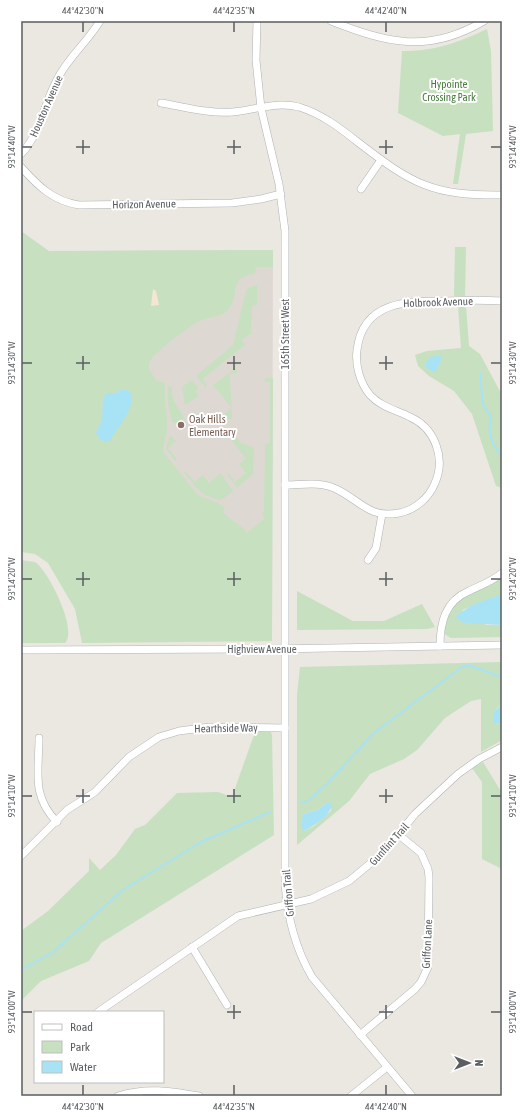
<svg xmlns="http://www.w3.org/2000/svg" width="523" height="1117" font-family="'Asap Condensed',sans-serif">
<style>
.education{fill:#ded8d3}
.green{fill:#c7e0c0;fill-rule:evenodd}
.sand{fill:#f5e6d2}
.water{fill:#a8e3f5}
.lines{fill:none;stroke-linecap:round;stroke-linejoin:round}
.stream{stroke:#a8e3f5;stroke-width:2}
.minor-casing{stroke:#afb3b6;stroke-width:8}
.minor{stroke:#fff;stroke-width:7}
.ticks{fill:none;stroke:#5a5e61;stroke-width:1.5}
.education-dot{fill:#8d6e63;stroke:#fff;stroke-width:1.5}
.labels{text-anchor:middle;stroke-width:4;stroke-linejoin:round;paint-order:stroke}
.park-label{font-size:11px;fill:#477c3d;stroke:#fff}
.street-label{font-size:11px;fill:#5a5e61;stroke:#fff}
.education-label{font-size:11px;fill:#785e54;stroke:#fff;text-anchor:start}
.neatline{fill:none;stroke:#5a5e61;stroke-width:1.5}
.ticks-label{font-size:10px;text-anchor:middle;fill:#5a5e61}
</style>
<rect width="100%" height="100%" fill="#ebe7e1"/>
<polygon class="education" points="273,250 272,630 89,632 89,251"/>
<g class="green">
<path d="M 487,29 L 491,51 L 493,131 L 466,134 L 458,184 L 453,184 L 460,134 L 443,136 L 398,113 L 402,51 C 436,51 457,43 487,29 Z"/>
<path d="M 21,231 L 49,251 L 273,250 L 273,267 L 256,267 L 255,274 C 227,276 241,294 229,309 C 222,317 207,317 198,322 C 189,326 159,350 152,358 C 149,361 149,365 149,369 L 156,380 L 165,383 C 163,400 168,413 167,428 C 167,436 162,444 164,453 L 198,495 L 222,505 L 225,509 L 223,512 C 232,522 240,523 247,533 L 265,518 L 262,514 L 264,510 L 265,444 L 270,443 L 270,382 L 264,381 L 266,378 L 273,378 L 272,641 L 82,643 L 75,609 L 48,563 L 35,554 L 21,552 ZM 121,390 L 127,390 L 125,418 L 119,423 L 109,442 L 98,437 L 96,432 L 102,420 L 103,398 L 107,393 L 115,393 Z"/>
<polygon points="455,247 466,247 465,296 454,296"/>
<polygon points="257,285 257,305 252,306 251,333 242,340 245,345 202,379 207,385 205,387 196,376 233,345 246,291 250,287"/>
<polygon points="458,306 466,306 469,346 480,354 502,395 502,488 496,486 472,414 454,391 429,376 418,366 415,355 427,351 461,348"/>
<path d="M 236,368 L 238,373 L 230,374 C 230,390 232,404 232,418 L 229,420 L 225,413 L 232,408 L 213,385 Z"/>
<polygon points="192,380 198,388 196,392 199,396 185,405 182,387"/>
<path d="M 168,386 L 172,387 C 171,400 177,407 185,418 L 176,424 L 172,422 L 168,404 Z"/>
<path d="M 232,428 C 235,442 243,443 254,448 L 253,474 L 237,488 L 227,474 L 228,473 L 235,482 L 246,473 L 239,464 L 246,459 L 233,442 L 228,433 Z"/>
<polygon points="170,435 176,441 168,448 177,459 175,461 166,449"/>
<path d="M 185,471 L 195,482 L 203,475 L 209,483 L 221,473 L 233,491 L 221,500 C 203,498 194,485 184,472 Z"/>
<path d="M 21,560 L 35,562 C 48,570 78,630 65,643 L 21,643 Z"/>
<path d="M 502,578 L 502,595 L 499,595 L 462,610 L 486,625 L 502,625 L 502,637 L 451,638 L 446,635 C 443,630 445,625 446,620 C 453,594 483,591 502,578 Z"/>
<polygon points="297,591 353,621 384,621 422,604 435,627 427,629 297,630"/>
<path d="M 502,662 L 502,704 C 494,710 493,714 495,723 L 502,724 L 502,740 L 481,752 L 481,699 L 471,701 L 445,718 L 417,750 L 404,759 L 370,774 L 349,801 L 297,845 L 297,695 L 300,667 ZM 328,802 L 331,804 L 331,811 L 314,826 L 304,831 L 303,814 L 317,810 Z"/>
<polygon points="255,732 271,732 272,735 274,835 101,943 89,961 41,981 21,1001 21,931 48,911 89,871 89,858 100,870 116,855 135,829 145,825 177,793 218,792 232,797"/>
<polygon points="483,762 502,793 502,869 482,859 482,782 472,768"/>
</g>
<polygon class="sand" points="153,289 156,291 159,305 151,306"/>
<g class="water">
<polygon points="441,355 442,357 436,372 427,369 425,363 431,357"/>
<path d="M 121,390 L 127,390 L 131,393 C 135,410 117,427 109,442 C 102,442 98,439 96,432 L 102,420 L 103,398 L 107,393 L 115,393 Z"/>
<polygon points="499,595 502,595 502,625 464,623 459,620 456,616 472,605"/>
<polygon points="502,704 502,724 494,723 494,712"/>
<path d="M 328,802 L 332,804 C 330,817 314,825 304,831 L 301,829 L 303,814 L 317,810 Z"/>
</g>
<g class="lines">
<g class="stream">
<path d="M 480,373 L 483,405 L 491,416 C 487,431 491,444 502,456"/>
<polyline points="301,803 308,801 325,786 374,733 462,667 468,665 502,677"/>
<polyline points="21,970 53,952 123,890 201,842 270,812"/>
</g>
<defs>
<g id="minor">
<path d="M 257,21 L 256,60 L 261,108 L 279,184 L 285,231 L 285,882 C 287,915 295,948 312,977 L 412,1096"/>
<path d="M 331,21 C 387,43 428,54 484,21"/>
<path d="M 161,103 C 185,107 209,114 233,112 C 255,110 277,101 299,107 C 322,114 340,128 359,143 C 412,184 433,196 502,195"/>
<path d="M 21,154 C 42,132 44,101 59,76 C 70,56 88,41 100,21"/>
<path d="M 21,167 C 38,186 53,201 79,205 L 232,203 L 261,199 L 281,194"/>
<polyline points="361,189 381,160"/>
<path d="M 285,485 C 302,485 321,481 336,489 C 360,500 369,519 399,513 C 415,510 429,498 435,483 C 446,458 435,428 410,417 C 396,410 381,407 370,395 C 360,383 355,365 357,350 C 363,300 409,301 447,301 C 466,300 484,300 502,301"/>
<polyline points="368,560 376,548 382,514"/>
<path d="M 440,646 C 440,623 445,601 469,591 C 481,585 491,582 502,573"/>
<polyline points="21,650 274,649 502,645"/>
<path d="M 39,738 C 39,771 31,796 57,822"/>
<polyline points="21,856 67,810 95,792 129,757 159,737 179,731 210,727 285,728"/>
<polyline points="192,947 227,1005"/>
<polyline points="98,1012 238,916 311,899 349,881 383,853 415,814 458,774 479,759 502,747"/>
<polyline points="360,1035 415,989 421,982 428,967 429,877 428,869 421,853 399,835"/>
<path d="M 118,1096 C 146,1087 170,1091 199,1096"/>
<polyline points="351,1096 387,1067"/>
</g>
</defs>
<use href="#minor" class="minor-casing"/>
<use href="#minor" class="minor"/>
</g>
<path class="ticks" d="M 83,22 L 83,32M 234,22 L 234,32M 386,22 L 386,32M 83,140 L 83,154M 234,140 L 234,154M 386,140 L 386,154M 22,147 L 32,147M 76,147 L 90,147M 227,147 L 241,147M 379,147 L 393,147M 491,147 L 501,147M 83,356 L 83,370M 234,356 L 234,370M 386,356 L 386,370M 22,363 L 32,363M 76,363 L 90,363M 227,363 L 241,363M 379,363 L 393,363M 491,363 L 501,363M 83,572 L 83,586M 234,572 L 234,586M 386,572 L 386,586M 22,579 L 32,579M 76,579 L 90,579M 227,579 L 241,579M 379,579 L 393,579M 491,579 L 501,579M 83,789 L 83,803M 234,789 L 234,803M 386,789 L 386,803M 22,796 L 32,796M 76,796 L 90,796M 227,796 L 241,796M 379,796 L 393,796M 491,796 L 501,796M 234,1005 L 234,1019M 386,1005 L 386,1019M 22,1012 L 32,1012M 227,1012 L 241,1012M 379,1012 L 393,1012M 491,1012 L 501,1012M 83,1085 L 83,1095M 234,1085 L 234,1095M 386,1085 L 386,1095"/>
<circle class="education-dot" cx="181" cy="425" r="4"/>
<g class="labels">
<g class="park-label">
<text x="449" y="88">Hypointe<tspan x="449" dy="13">Crossing Park</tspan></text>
</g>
<g class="street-label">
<text transform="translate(46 106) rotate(-66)" y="4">Houston Avenue</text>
<text transform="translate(144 204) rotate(-1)" y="4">Horizon Avenue</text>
<text transform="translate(438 302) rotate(-2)" y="4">Holbrook Avenue</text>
<text transform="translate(285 334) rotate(-90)" y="4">165th Street West</text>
<text x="262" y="653">Highview Avenue</text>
<text transform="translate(226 728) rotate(-1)" y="4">Hearthside Way</text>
<text transform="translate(389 844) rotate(-48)" y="4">Gunflint Trail</text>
<text transform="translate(288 893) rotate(-95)" y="4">Griffon Trail</text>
<text transform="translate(427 944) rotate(-87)" y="4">Griffon Lane</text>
</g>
<g class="education-label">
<text x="189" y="423">Oak Hills<tspan x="189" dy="13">Elementary</tspan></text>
</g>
</g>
<rect width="523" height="1117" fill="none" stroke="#ffffff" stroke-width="44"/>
<rect x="34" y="1011" width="130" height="72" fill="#ffffff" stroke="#bdbfc0"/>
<rect x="42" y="1024" width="20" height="6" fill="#ffffff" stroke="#bdbfc0"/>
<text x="70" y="1031" font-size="12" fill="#5a5e61">Road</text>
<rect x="42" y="1041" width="20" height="12" fill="#c7e0c0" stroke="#bdbfc0"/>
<text x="70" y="1051" font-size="12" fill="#5a5e61">Park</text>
<rect x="42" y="1061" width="20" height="12" fill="#a8e3f5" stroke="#bdbfc0"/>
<text x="70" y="1071" font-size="12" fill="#5a5e61">Water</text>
<g transform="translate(469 1063) rotate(90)" stroke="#ffffff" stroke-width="3" paint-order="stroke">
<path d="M0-3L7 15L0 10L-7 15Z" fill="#5a5e61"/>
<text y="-6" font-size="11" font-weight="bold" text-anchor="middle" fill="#5a5e61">N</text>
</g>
<rect x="22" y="22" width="479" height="1073" class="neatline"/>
<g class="ticks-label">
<text x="83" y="14">44°42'30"N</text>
<text x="234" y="14">44°42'35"N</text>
<text x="386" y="14">44°42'40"N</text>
<text transform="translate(512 147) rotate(-90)" y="4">93°14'40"W</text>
<text transform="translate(11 147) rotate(-90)" y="4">93°14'40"W</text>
<text transform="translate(11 363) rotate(-90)" y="4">93°14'30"W</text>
<text transform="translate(512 363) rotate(-90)" y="4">93°14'30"W</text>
<text transform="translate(512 579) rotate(-90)" y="4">93°14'20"W</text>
<text transform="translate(11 579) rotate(-90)" y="4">93°14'20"W</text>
<text transform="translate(512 796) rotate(-90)" y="4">93°14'10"W</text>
<text transform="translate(11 796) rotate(-90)" y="4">93°14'10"W</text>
<text transform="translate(11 1012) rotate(-90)" y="4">93°14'00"W</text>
<text transform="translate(512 1012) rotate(-90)" y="4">93°14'00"W</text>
<text x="83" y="1110">44°42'30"N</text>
<text x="234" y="1110">44°42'35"N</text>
<text x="386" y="1110">44°42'40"N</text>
</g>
</svg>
